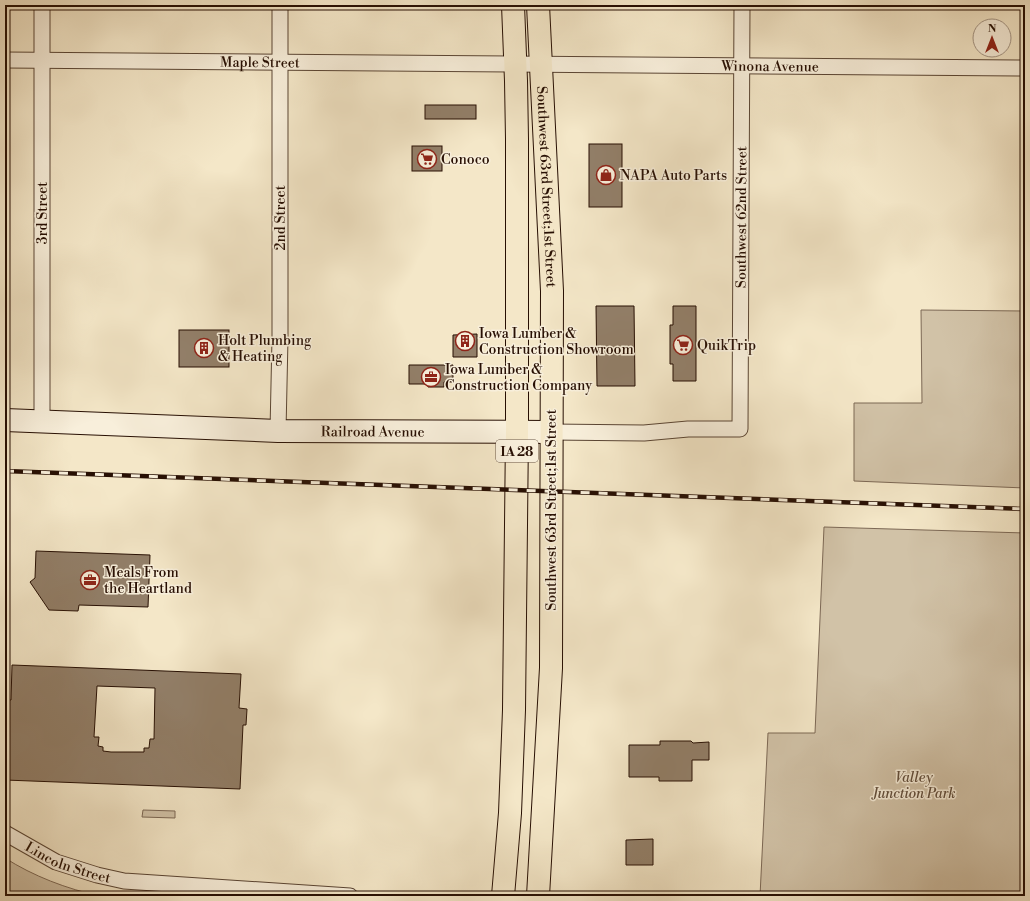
<svg xmlns="http://www.w3.org/2000/svg" width="1030" height="901" font-family="'Libre Bodoni',serif">
<style>
.green{fill:#d1c2a7;stroke:#7c6855}
.building{fill:#927f69;stroke:#270f03;fill-rule:evenodd}
.lines{fill:none;stroke-linecap:round;stroke-linejoin:round}
.street-casing{stroke:#5a4534;stroke-width:17}
.secondary-casing{stroke:#270f03;stroke-width:24}
.primary-casing{stroke:#270f03;stroke-width:24}
.street{stroke:#f8efdb;stroke-width:15}
.secondary{stroke:#f8efdb;stroke-width:22}
.primary{stroke:#f4e7c8;stroke-width:22}
.rail-casing{stroke:#270f03;stroke-width:4.5}
.rail{stroke:#f8efdb;stroke-width:3;stroke-dasharray:9;stroke-linecap:butt}
.labels{text-anchor:middle;stroke-width:3;stroke-linejoin:round;paint-order:stroke}
.shield{fill:#f8efdb;stroke:#665244;stroke-width:1}
.shield-label{font-size:13px;font-weight:bold;fill:#270f03}
.street-label{font-size:14px;fill:#270f03;stroke:#f8efdb}
.poi-label{font-size:14px;fill:#270f03;stroke:#f8efdb;text-anchor:start}
.park-label{font-size:14px;font-style:italic;fill:#624e3c;stroke:#f8efdb}
</style>
<rect width="100%" height="100%" fill="#f4e7c8"/>
<filter id="stains"><feTurbulence type="fractalNoise" baseFrequency=".005" numOctaves="4"/><feColorMatrix values="0 0 0 0 .2 0 0 0 0 .09 0 0 0 0 .02 0 0 0 .5 -.17"/></filter>
<radialGradient id="worn" r=".72"><stop offset=".6" stop-color="#630" stop-opacity="0"/><stop offset="1" stop-color="#630" stop-opacity=".3"/></radialGradient>
<g class="green">
<polygon points="921,310 1025,311 1025,488 854,481 854,403 922,403"/>
<polygon points="824,527 1025,533 1025,896 760,896 768,733 815,733"/>
<polygon points="143,810 175,811 175,818 142,817"/>
<path d="M 5,858 C 33,876 67,889 100,896 L 5,896 Z"/>
</g>
<g class="building">
<rect x="425" y="105" width="51" height="14"/>
<rect x="589" y="144" width="33" height="63"/>
<rect x="412" y="146" width="30" height="25"/>
<polygon points="596,306 634,306 635,386 597,386"/>
<polygon points="673,306 696,306 696,381 673,381 673,364 670,364 670,325 673,325"/>
<rect x="179" y="330" width="50" height="37"/>
<polygon points="477,334 477,357 453,357 453,335"/>
<polygon points="409,365 453,365 453,382 444,382 444,387 428,387 428,384 409,384"/>
<polygon points="36,551 150,555 148,607 79,605 78,611 49,610 30,582 35,578"/>
<path d="M 12,665 L 241,674 L 239,708 L 247,709 L 246,725 L 243,725 L 240,789 L 5,780 L 7,716 L 5,716 L 5,700 L 11,700 ZM 97,686 L 155,688 L 154,739 L 150,739 L 149,748 L 144,748 L 144,752 L 111,752 L 103,751 L 103,747 L 98,746 L 99,737 L 94,737 Z"/>
<polygon points="660,741 691,741 693,743 709,742 709,760 692,760 692,781 659,781 659,777 629,777 629,745 660,745"/>
<polygon points="653,839 653,865 626,865 626,840"/>
</g>
<g class="lines">
<defs>
<g id="street">
<path id="s1" d="M 5,60 L 1025,68"/>
<polyline points="42,421 42,5"/>
<polyline points="278,431 280,338 280,5"/>
<path id="s2" d="M 551,432 L 644,433 L 688,429 L 740,429 L 742,5"/>
<path id="s3" d="M 5,833 L 56,862 L 97,875 L 124,881 L 350,896"/>
</g>
<g id="secondary">
<path id="s4" d="M 5,420 L 278,431 L 551,432"/>
</g>
<g id="primary">
<path id="s5" d="M 538,5 L 552,291 L 551,668 L 538,896"/>
<polyline points="503,896 510,813 514,710 517,432 517,139 516,81 513,5"/>
</g>
</defs>
<use href="#street" class="street-casing"/>
<use href="#secondary" class="secondary-casing"/>
<use href="#primary" class="primary-casing"/>
<use href="#street" class="street"/>
<use href="#secondary" class="secondary"/>
<use href="#primary" class="primary"/>
<defs>
<polyline id="rail" points="5,471 1025,509"/>
</defs>
<use href="#rail" class="rail-casing"/>
<use href="#rail" class="rail"/>
</g>
<defs>
<symbol id="supermarket-ring" viewBox="-11 -11 22 22"><circle r="9.5" fill="#f8efdb" stroke="#8f2418" stroke-width="1.5"/><path d="M-6-5.5h2.5l.6 2H6L4.5 2H-2.5L-4.4-4H-6ZM-1.5 3.2a1.3 1.3 0 1 0 .1 0ZM3 3.2a1.3 1.3 0 1 0 .1 0Z" fill="#8f2418"/></symbol>
<symbol id="shop-ring" viewBox="-11 -11 22 22"><circle r="9.5" fill="#f8efdb" stroke="#8f2418" stroke-width="1.5"/><path d="M-5-2.5h2.3a2.7 3.5 0 0 1 5.4 0H5L5.5 6h-11ZM-1.5-2.5h3a1.5 2.3 0 0 0-3 0Z" fill="#8f2418"/></symbol>
<symbol id="building-ring" viewBox="-11 -11 22 22"><circle r="9.5" fill="#f8efdb" stroke="#8f2418" stroke-width="1.5"/><path d="M-4-6H4V6H1V3H-1V6H-4ZM-2.5-4.3h1.7v1.8h-1.7ZM.8-4.3h1.7v1.8H.8ZM-2.5-1h1.7V.8h-1.7ZM.8-1h1.7V.8H.8Z" fill="#8f2418"/></symbol>
<symbol id="office-ring" viewBox="-11 -11 22 22"><circle r="9.5" fill="#f8efdb" stroke="#8f2418" stroke-width="1.5"/><path d="M-6-3h4V-5.5h4V-3h4V5H-6ZM-1-4.5V-3h2v-1.5ZM-6 0V1H6V0Z" fill="#8f2418"/></symbol>
</defs>
<g fill-rule="evenodd">
<use href="#supermarket-ring" x="416" y="148" width="22" height="22"/>
<use href="#shop-ring" x="595" y="164" width="22" height="22"/>
<use href="#building-ring" x="454" y="330" width="22" height="22"/>
<use href="#supermarket-ring" x="672" y="334" width="22" height="22"/>
<use href="#building-ring" x="193" y="337" width="22" height="22"/>
<use href="#office-ring" x="420" y="366" width="22" height="22"/>
<use href="#office-ring" x="79" y="569" width="22" height="22"/>
</g>
<g class="labels">
<rect class="shield" x="496" y="440" width="42" height="22" rx="3"/>
<g class="shield-label">
<text x="517" y="456">IA 28</text>
</g>
<g class="street-label">
<text dy="5" stroke="none"><textPath href="#s1" startOffset="255">Maple Street</textPath></text>
<text dy="5" stroke="none"><textPath href="#s1" startOffset="765">Winona Avenue</textPath></text>
<text dy="5" stroke="none"><textPath href="#s5" startOffset="182">Southwest 63rd Street;1st Street</textPath></text>
<text transform="translate(42 213) rotate(-90)" y="5">3rd Street</text>
<text dy="5" stroke="none"><textPath href="#s2" startOffset="401">Southwest 62nd Street</textPath></text>
<text transform="translate(280 218) rotate(-90)" y="5">2nd Street</text>
<text dy="5" stroke="none"><textPath href="#s4" startOffset="368">Railroad Avenue</textPath></text>
<text transform="translate(551 510) rotate(-90)" y="5">Southwest 63rd Street;1st Street</text>
<text dy="5" stroke="none"><textPath href="#s3" startOffset="70">Lincoln Street</textPath></text>
</g>
<g class="poi-label">
<text x="441" y="164">Conoco</text>
<text x="620" y="180">NAPA Auto Parts</text>
<text x="479" y="338">Iowa Lumber &amp;<tspan x="479" dy="16">Construction Showroom</tspan></text>
<text x="218" y="345">Holt Plumbing<tspan x="218" dy="16">&amp; Heating</tspan></text>
<text x="697" y="350">QuikTrip</text>
<text x="445" y="374">Iowa Lumber &amp;<tspan x="445" dy="16">Construction Company</tspan></text>
<text x="104" y="577">Meals From<tspan x="104" dy="16">the Heartland</tspan></text>
</g>
<g class="park-label">
<text x="914" y="782">Valley<tspan x="914" dy="16">Junction Park</tspan></text>
</g>
</g>
<rect width="1030" height="901" fill="none" stroke="#f4e7c8" stroke-width="20"/>
<rect x="6" y="6" width="1018" height="889" fill="none" stroke="#270f03" stroke-width="2"/>
<rect x="10" y="10" width="1010" height="881" fill="none" stroke="#270f03"/>
<g transform="translate(992 38)"><circle r="19" fill="#f8efdb" stroke="#a49585"/>
<path d="M0-3L7 15L0 10L-7 15Z" fill="#8f2418"/>
<text y="-6" font-size="11" font-weight="bold" text-anchor="middle" fill="#270f03">N</text>
</g>
<rect width="100%" height="100%" filter="url(#stains)"/>
<rect width="100%" height="100%" fill="url(#worn)"/>
</svg>
